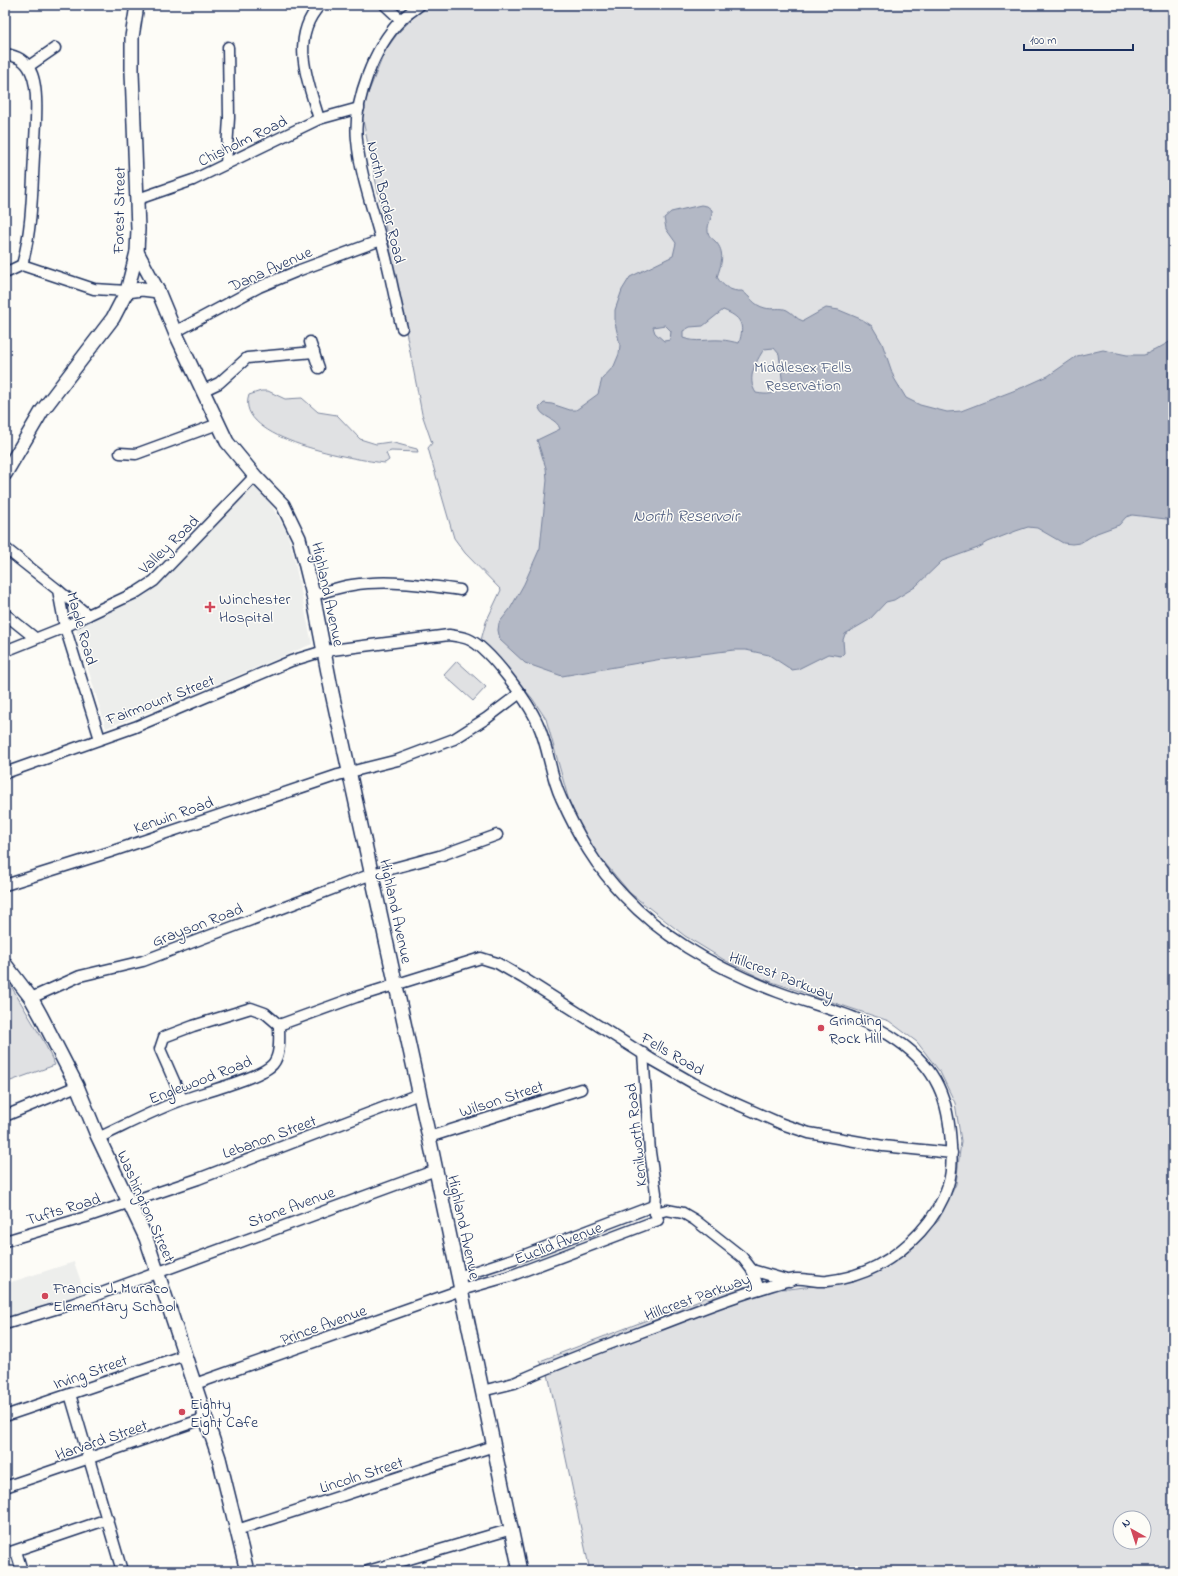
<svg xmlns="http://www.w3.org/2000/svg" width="1178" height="1576" font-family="'Indie Flower',sans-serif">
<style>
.built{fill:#edeeec}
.green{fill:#e0e1e3;stroke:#7e88a0;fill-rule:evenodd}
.water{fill:#b3b8c5;stroke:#76819c;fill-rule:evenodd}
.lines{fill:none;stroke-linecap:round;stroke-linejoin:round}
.minor-casing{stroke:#1b2f5e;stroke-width:13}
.major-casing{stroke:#1b2f5e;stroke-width:16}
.minor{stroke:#fdfcf7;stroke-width:10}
.major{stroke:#fdfcf7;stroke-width:13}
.poi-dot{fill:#d1495b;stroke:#fdfcf7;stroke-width:1.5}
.labels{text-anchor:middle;stroke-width:3;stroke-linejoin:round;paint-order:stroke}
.street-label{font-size:16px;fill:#1b2f5e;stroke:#fdfcf7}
.park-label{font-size:16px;fill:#4c5c7f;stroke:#fdfcf7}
.poi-label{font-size:16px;fill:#1b2f5e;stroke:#fdfcf7;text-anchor:start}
.water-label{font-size:17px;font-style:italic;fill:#49587d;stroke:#fdfcf7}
</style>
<rect width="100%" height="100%" fill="#fdfcf7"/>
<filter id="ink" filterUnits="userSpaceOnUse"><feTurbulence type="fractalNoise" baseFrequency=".025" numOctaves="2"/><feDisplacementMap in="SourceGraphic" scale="8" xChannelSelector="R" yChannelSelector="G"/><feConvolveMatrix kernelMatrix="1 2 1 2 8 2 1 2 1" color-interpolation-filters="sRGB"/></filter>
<g filter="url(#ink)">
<g class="built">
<polygon points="253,485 271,505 287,532 293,553 312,644 186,697 106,728 75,626 146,595"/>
<polygon points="74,1262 88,1302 5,1330 5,1284"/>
</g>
<g class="green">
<path d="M 426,5 L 1173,5 L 1173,1571 L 590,1571 L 548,1374 L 540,1361 L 736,1286 L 789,1289 L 836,1283 L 880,1268 L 907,1252 L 938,1221 L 956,1184 L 961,1141 L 955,1103 L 940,1072 L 917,1042 L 889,1021 L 763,979 L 726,961 L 685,936 L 630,893 L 588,843 L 569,801 L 546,719 L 532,698 L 481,640 L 486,622 L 501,590 L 465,553 L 454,538 L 428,448 L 432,443 L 422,414 L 391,254 L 361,111 L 385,51 L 398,33 ZM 1120,1518 L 1144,1518 L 1144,1542 L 1120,1542 Z"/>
<path d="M 261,391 L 268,391 L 285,399 L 302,398 L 318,412 L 337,415 L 360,439 L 376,444 L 390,442 L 417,449 L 418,452 L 391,451 L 386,453 L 389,460 L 385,463 C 357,460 233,440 249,395 Z"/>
<polygon points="457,661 486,687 473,701 444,675"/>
<polygon points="5,976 43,1040 55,1065 5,1083"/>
</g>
<path class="water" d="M 701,205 L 707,206 L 712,210 C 713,217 707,224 708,231 C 708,236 712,238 715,241 C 726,252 721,265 717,277 C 722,286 732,292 742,291 C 751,297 753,305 765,308 C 772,310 781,307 787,310 C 793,313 796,319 803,321 L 826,308 L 839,310 L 863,320 L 872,326 L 882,343 L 894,378 L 906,398 L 920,405 L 947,412 L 961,411 L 1026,386 L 1048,376 L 1077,356 L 1103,350 L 1127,355 L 1144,355 L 1155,350 L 1173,340 L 1173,518 L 1166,519 L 1132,515 L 1126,517 L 1119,525 L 1097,533 L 1080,543 L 1072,544 L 1063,543 L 1037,528 L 1028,527 L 1016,531 L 988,542 L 978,548 L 942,561 L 915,587 L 894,600 L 886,602 L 869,620 L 845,634 L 843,640 L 844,653 L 841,656 L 828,654 L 798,669 L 792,670 L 769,655 L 746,650 L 734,650 L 662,659 L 562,676 L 525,663 L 500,640 L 498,630 L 499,623 L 510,609 L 524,584 L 540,548 L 547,480 L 546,468 L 537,440 L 560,429 C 557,418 542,418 539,408 L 544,403 L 552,404 L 570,410 L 576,410 L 598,394 L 602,379 L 614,366 L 619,354 L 620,345 L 615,323 L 615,310 L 622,290 L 630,277 L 673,256 L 676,243 L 666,229 L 664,218 L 671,212 ZM 723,310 C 741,317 745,324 739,343 C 733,342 727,340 721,340 C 707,339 697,343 683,338 L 683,331 L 690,327 L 703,326 ZM 665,325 L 671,331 L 670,340 L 664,341 L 655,333 L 653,327 ZM 774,348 L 779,354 L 783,386 C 774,395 768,395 756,393 C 746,378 756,362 764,349 Z"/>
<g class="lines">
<defs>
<g id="minor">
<polyline points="385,5 401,20"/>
<path d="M 5,54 C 17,56 26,60 31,72 C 40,90 35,135 34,156 C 32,193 32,229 22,265"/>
<polyline points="29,66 55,48"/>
<path d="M 319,119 C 308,81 289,38 320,5"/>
<polyline points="226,164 229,118 228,47"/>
<polyline points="138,199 193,180 319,119 359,108"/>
<polyline points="5,273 22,265 94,289 127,291"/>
<path d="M 402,328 C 394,299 390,269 381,240 C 372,206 360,174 357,140 C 353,102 374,47 401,20 C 406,14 414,10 420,5"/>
<polyline points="175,332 259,287 300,270 381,240"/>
<polyline points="310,342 319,368"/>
<polyline points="202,391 219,383 247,358 314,352"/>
<polyline points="120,453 136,454 218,424"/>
<polyline points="5,548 58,590 65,627 100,739"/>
<polyline points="58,590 88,615 137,592 154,581 255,476"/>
<path d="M 313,595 C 326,592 339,587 352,585 C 388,579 425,585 460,590"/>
<polyline points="5,614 35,638"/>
<polyline points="5,651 65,627 88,615"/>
<path d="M 5,773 L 135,727 L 291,661 L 324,651 L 449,635 C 455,636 463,637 468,639 C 490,648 529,703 538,724 C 549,748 550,775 561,798 C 578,836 596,867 624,896 C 666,941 720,970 778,992 C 818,1007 862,1015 898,1041 C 937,1068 949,1100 951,1146 C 952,1158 952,1173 948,1185 C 938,1219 908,1249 877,1266 C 862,1274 844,1279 827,1281 C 816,1282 805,1278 795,1279 C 784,1281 773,1285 763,1288 C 721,1300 682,1317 641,1332 C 598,1348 556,1364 514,1383 L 482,1391"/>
<polyline points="5,885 110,852 338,775 398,760 454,739 487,718 520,693"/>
<polyline points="31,998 80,976 143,961 372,874 439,856 497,835"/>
<polyline points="643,1053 650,1152 656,1193 655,1213"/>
<polyline points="182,1099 160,1049 164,1037 193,1026 251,1008 265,1013 279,1025"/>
<polyline points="5,1116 77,1086"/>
<polyline points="429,1137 581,1089"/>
<path d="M 98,1138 C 126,1125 154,1110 182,1100 C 201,1093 261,1078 273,1064 C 281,1054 279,1037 279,1025 L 356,997 L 481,958 L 497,963 L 523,978 L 651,1059 L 693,1083 L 723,1098 L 782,1124 L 809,1133 L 883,1146 L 952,1153"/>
<polyline points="655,1213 667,1210 683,1213 695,1220 742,1257 752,1270 759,1289"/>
<polyline points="5,1241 86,1217 198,1179 419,1094"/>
<polyline points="752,1270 790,1281"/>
<polyline points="5,1324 72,1304 436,1170"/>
<polyline points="195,1384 461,1290 510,1276 658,1220 653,1206 522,1256 458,1277"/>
<polyline points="70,1394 122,1571"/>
<polyline points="5,1416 185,1355"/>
<polyline points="5,1487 206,1418"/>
<polyline points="237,1530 494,1446"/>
<polyline points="16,1551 22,1571"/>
<polyline points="5,1554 108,1519"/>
<polyline points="368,1571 512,1529"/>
</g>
<g id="major">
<polyline points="137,252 158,291"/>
<polyline points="127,291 142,289 158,291 175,332 227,442 255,476 283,505 299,538 313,595 332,693 429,1137 520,1571"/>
<polyline points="5,474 42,411 113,318 127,291 137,252 138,229 132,72 132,37 137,5"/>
<polyline points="5,964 31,998 41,1016 77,1086 97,1135 146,1238 219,1458 247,1571"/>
</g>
</defs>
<use href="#minor" class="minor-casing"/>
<use href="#major" class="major-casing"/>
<use href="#minor" class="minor"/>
<use href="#major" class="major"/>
</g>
</g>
<g class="poi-dot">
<path d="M208 601h4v4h4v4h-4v4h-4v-4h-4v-4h4z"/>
<circle cx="821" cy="1028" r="4"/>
<circle cx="45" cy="1296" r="4"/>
<circle cx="182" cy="1412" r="4"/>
</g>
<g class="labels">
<g class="street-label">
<text transform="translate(242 140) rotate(-26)" y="6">Chisholm Road</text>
<text transform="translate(387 202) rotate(77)" y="6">North Border Road</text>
<text transform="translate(118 210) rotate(-89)" y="6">Forest Street</text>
<text transform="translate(270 268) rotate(-24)" y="6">Dana Avenue</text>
<text transform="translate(168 544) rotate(-44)" y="6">Valley Road</text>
<text transform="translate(329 594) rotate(78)" y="6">Highland Avenue</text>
<text transform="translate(83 628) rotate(74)" y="6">Maple Road</text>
<text transform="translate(160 699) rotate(-21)" y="6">Fairmount Street</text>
<text transform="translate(173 814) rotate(-19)" y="6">Kenwin Road</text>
<text transform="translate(397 911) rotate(78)" y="6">Highland Avenue</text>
<text transform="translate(197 924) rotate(-21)" y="6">Grayson Road</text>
<text transform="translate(782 975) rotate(21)" y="6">Hillcrest Parkway</text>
<text transform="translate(673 1053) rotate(30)" y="6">Fells Road</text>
<text transform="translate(200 1079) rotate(-21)" y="6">Englewood Road</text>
<text transform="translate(501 1098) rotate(-18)" y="6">Wilson Street</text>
<text transform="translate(635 1135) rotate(-96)" y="6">Kenilworth Road</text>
<text transform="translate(269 1136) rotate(-20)" y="6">Lebanon Street</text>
<text transform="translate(147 1206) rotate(66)" y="6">Washington Street</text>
<text transform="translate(291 1206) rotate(-20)" y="6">Stone Avenue</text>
<text transform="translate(63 1208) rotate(-17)" y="6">Tufts Road</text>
<text transform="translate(465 1227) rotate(78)" y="6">Highland Avenue</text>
<text transform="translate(558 1242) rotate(-21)" y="6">Euclid Avenue</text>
<text transform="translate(697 1296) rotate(-20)" y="6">Hillcrest Parkway</text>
<text transform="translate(323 1324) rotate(-20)" y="6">Prince Avenue</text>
<text transform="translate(90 1371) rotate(-19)" y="6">Irving Street</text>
<text transform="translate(101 1439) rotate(-19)" y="6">Harvard Street</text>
<text transform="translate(361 1474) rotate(-18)" y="6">Lincoln Street</text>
</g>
<g class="park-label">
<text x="803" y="372">Middlesex Fells<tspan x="803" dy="18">Reservation</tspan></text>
</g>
<g class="poi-label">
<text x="219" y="604">Winchester<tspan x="219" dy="18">Hospital</tspan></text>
<text x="829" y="1025">Grinding<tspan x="829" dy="18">Rock Hill</tspan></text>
<text x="53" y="1293">Francis J. Muraco<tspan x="53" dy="18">Elementary School</tspan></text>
<text x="190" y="1409">Eighty<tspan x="190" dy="18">Eight Cafe</tspan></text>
</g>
<g class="water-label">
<text x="686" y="521">North Reservoir</text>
</g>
</g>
<rect width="1178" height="1576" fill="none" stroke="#fdfcf7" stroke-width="20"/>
<rect x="10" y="10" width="1158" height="1556" fill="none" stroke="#1b2f5e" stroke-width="1.5" filter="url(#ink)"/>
<g transform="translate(1132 1530) rotate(321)"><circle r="19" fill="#fdfcf7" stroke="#a3aaba"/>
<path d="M0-3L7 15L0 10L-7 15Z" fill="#d1495b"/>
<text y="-6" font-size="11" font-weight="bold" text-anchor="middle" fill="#1b2f5e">N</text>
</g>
<path d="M1024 44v6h109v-6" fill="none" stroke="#1b2f5e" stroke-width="2"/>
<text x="1030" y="44" font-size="12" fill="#1b2f5e" stroke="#fdfcf7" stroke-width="3" paint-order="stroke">100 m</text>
</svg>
